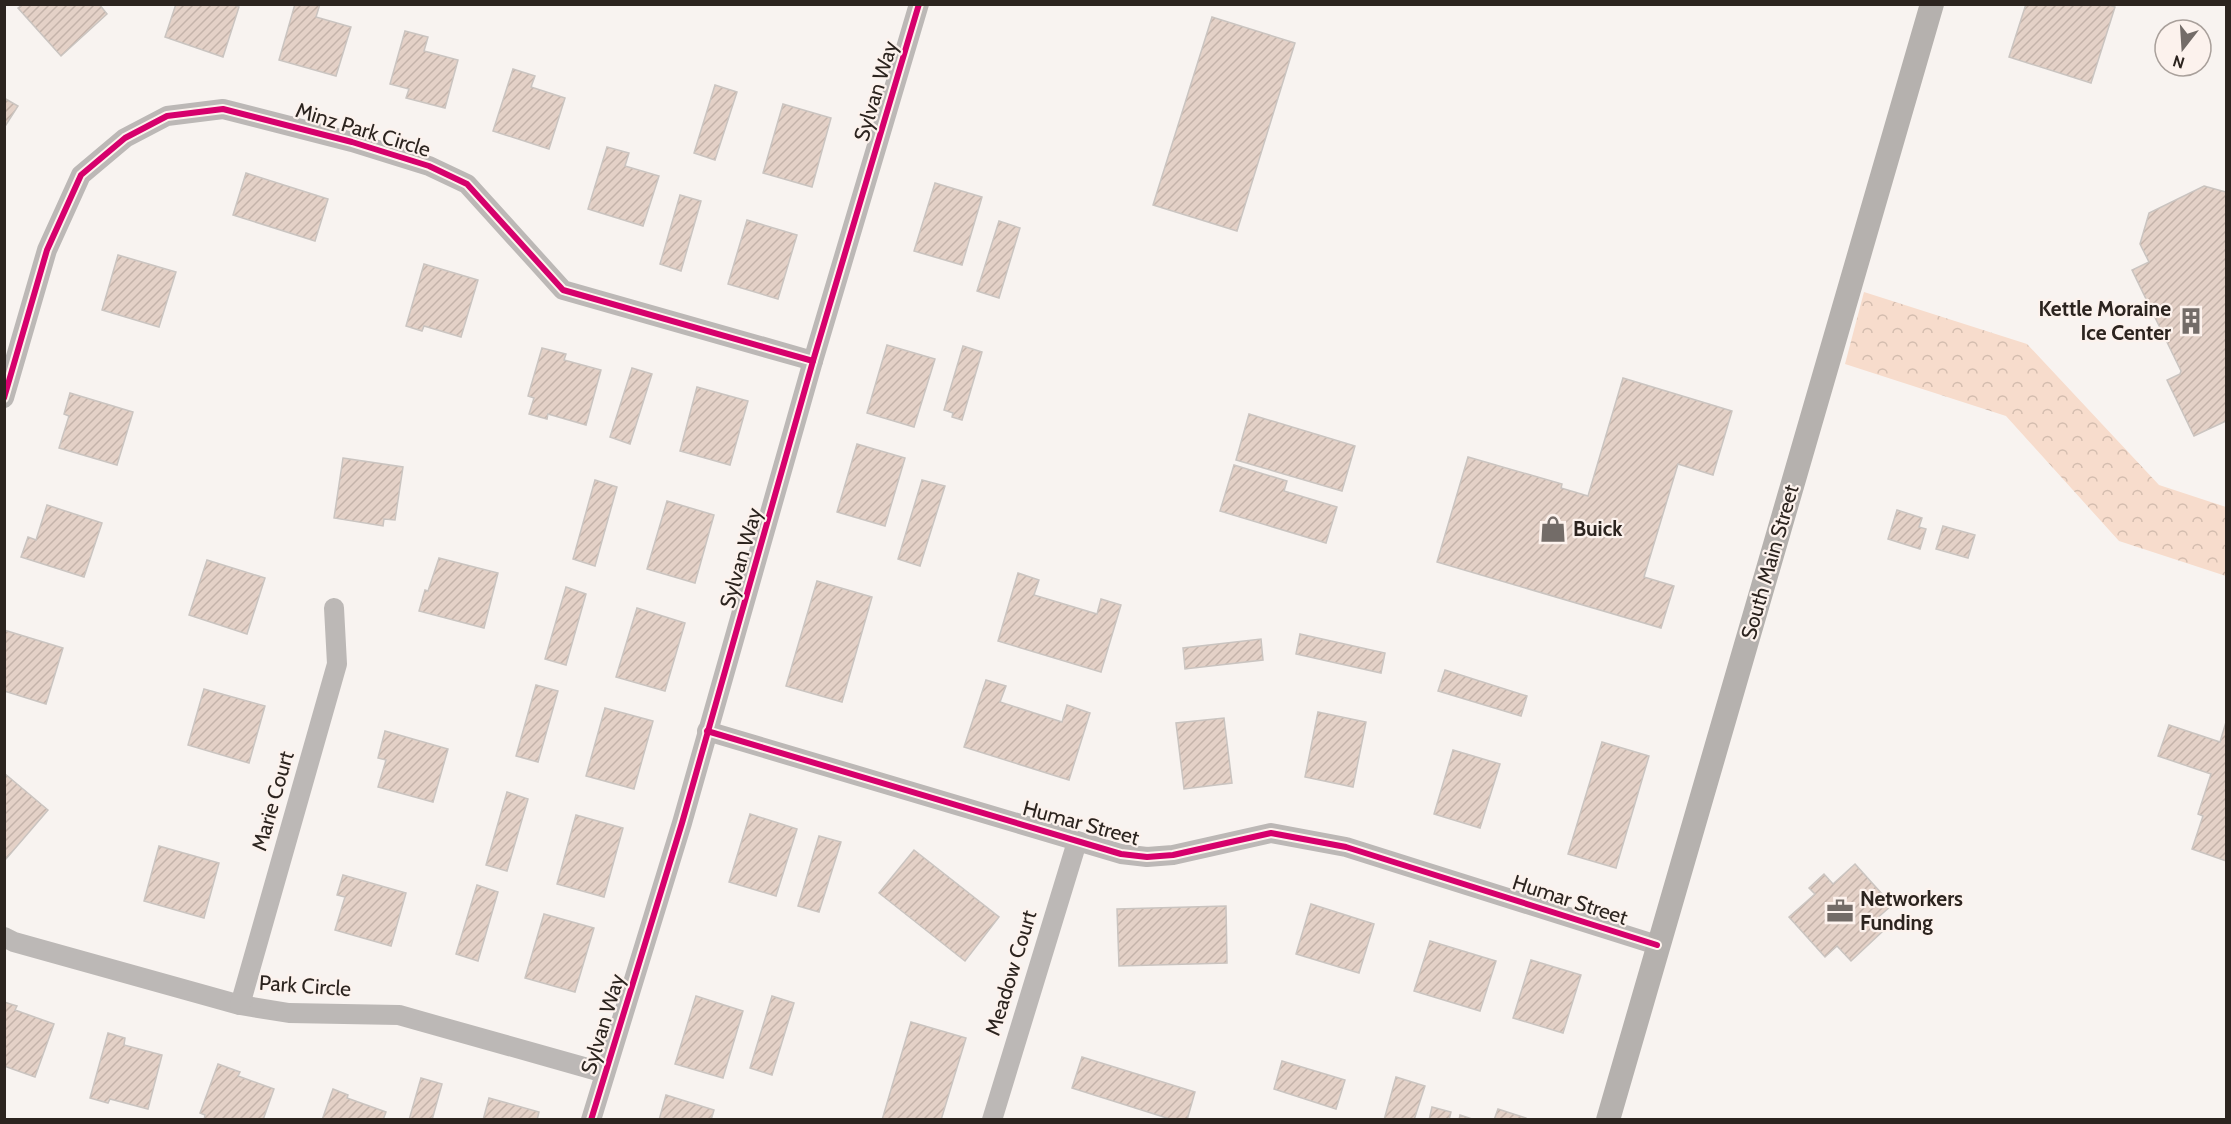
<svg xmlns="http://www.w3.org/2000/svg" width="2231" height="1124" font-family="Cabin,sans-serif">
<style>
.park{fill:url(#park-crowns)}
.building{fill:url(#building-hatch);stroke:#cac4c0;stroke-width:1.5}
.lines{fill:none;stroke-linecap:round;stroke-linejoin:round}
.minor{stroke:#bcb8b6;stroke-width:20}
.major{stroke:#b5b1ae;stroke-width:24}
.cycleway-casing{stroke:#fcf2ed;stroke-width:10}
.cycleway{stroke:#d6006c;stroke-width:6}
.labels{text-anchor:middle;stroke-width:4.5;stroke-linejoin:round;paint-order:stroke}
.street-label{font-size:21px;fill:#2c241f;stroke:#fcf2ed}
.poi-label{font-size:21px;font-weight:bold;fill:#2c241f;stroke:#fcf2ed;text-anchor:start}
</style>
<defs>
<pattern id="park-crowns" width="20" height="18" patternUnits="userSpaceOnUse" patternTransform="scale(1.5)"><rect width="20" height="18" fill="#f7dccc"/><path d="M2 6a3 3 0 1 1 6 0M12 15a3 3 0 1 1 6 0" fill="none" stroke="#d4bdaf"/></pattern>
<pattern id="building-hatch" width="6" height="6" patternUnits="userSpaceOnUse" patternTransform="scale(1.5)"><rect width="6" height="6" fill="#e4d1c7"/><path d="M-1 1l2-2M0 6l6-6M5 7l2-2" fill="none" stroke="#c4b3aa"/></pattern>
</defs>
<rect width="100%" height="100%" fill="#f8f3f0"/>
<polygon class="park" points="1864,292 2027,344 2159,485 2226,507 2226,576 2119,541 2006,416 1845,364"/>
<g class="building">
<polygon points="23,4 99,4 107,14 61,56 18,8"/>
<polygon points="176,4 232,4 239,7 223,57 165,37"/>
<polygon points="295,4 320,4 316,17 351,27 336,76 279,60"/>
<polygon points="2026,4 2106,4 2115,7 2091,83 2009,57"/>
<polygon points="1212,17 1295,43 1237,231 1153,205"/>
<polygon points="405,31 428,37 424,51 458,60 445,108 406,98 409,89 390,84"/>
<polygon points="513,69 535,76 531,87 565,98 549,149 493,131"/>
<polygon points="715,85 737,92 715,160 694,153"/>
<polygon points="4,98 18,106 4,128"/>
<polygon points="783,104 831,118 812,187 763,173"/>
<polygon points="607,147 629,153 625,166 659,176 643,226 588,209"/>
<polygon points="246,173 328,199 315,241 233,215"/>
<polygon points="935,183 982,197 962,265 914,251"/>
<polygon points="2204,186 2226,192 2226,421 2194,436 2167,380 2180,374 2181,371 2132,270 2149,262 2140,244 2149,213"/>
<polygon points="680,195 701,201 681,271 660,264"/>
<polygon points="747,220 797,235 778,299 728,284"/>
<polygon points="999,221 1020,228 999,298 977,291"/>
<polygon points="118,255 176,272 159,327 102,310"/>
<polygon points="424,264 478,280 461,337 424,326 422,331 406,326"/>
<polygon points="887,345 935,359 914,427 867,413"/>
<polygon points="963,346 982,352 962,420 952,417 953,413 944,410"/>
<polygon points="542,348 566,354 564,360 601,370 586,425 548,414 547,419 529,414 534,398 528,396"/>
<polygon points="632,368 652,374 630,444 610,437"/>
<polygon points="1623,378 1732,411 1713,475 1678,464 1644,577 1674,586 1661,628 1437,562 1468,457 1562,484 1561,488 1588,496"/>
<polygon points="697,387 748,401 730,465 680,451"/>
<polygon points="70,393 133,412 117,465 59,448 69,416 64,414"/>
<polygon points="1249,414 1355,446 1342,491 1236,460"/>
<polygon points="857,444 905,458 885,526 837,512"/>
<polygon points="343,458 403,467 395,520 384,519 383,526 334,518"/>
<polygon points="1234,465 1287,481 1284,491 1337,507 1326,543 1220,511"/>
<polygon points="595,480 617,487 595,566 573,559"/>
<polygon points="922,480 945,486 920,566 898,559"/>
<polygon points="667,501 714,515 695,583 647,569"/>
<polygon points="47,505 102,523 84,577 21,557 28,537 36,540"/>
<polygon points="1897,510 1922,518 1919,527 1926,529 1920,549 1888,539"/>
<polygon points="1943,526 1975,535 1968,558 1936,549"/>
<polygon points="439,558 498,573 484,628 419,611 425,590 428,591"/>
<polygon points="207,560 265,578 247,634 189,615"/>
<polygon points="1018,573 1039,580 1034,595 1097,614 1101,599 1121,605 1101,672 998,641"/>
<polygon points="817,581 872,597 842,702 786,686"/>
<polygon points="566,587 586,594 566,665 545,659"/>
<polygon points="637,608 685,623 665,691 616,677"/>
<polygon points="4,630 63,648 46,704 4,691"/>
<polygon points="1300,634 1385,653 1381,673 1296,654"/>
<polygon points="1261,639 1263,660 1185,669 1183,648"/>
<polygon points="1445,670 1527,696 1521,716 1438,691"/>
<polygon points="986,680 1006,686 1000,702 1062,722 1067,705 1090,713 1069,780 964,747"/>
<polygon points="536,685 558,691 538,762 516,756"/>
<polygon points="204,689 265,706 249,763 188,745"/>
<polygon points="605,708 653,721 634,789 586,776"/>
<polygon points="1318,712 1366,722 1353,787 1305,777"/>
<polygon points="1224,718 1232,783 1184,789 1176,723"/>
<polygon points="2226,722 2226,861 2192,849 2203,816 2198,814 2211,774 2158,756 2169,725 2220,742"/>
<polygon points="385,731 448,749 433,802 378,787 386,760 378,758"/>
<polygon points="1602,742 1649,756 1616,868 1568,854"/>
<polygon points="1453,750 1500,764 1480,828 1434,814"/>
<polygon points="4,773 48,810 6,859 4,857"/>
<polygon points="507,792 528,799 507,871 486,865"/>
<polygon points="750,814 797,829 776,896 729,882"/>
<polygon points="576,815 623,828 604,897 557,884"/>
<polygon points="819,836 841,842 819,912 798,906"/>
<polygon points="159,846 219,863 204,918 144,901"/>
<polygon points="914,850 999,917 965,961 879,893"/>
<polygon points="1855,864 1892,905 1874,921 1883,931 1851,961 1837,946 1825,957 1789,917 1815,894 1809,888 1824,874 1833,884"/>
<polygon points="343,875 406,893 391,946 335,930 345,897 337,895"/>
<polygon points="477,885 498,892 478,961 456,954"/>
<polygon points="1311,904 1374,924 1359,973 1296,954"/>
<polygon points="1226,906 1227,963 1119,966 1117,909"/>
<polygon points="544,914 594,928 575,992 525,978"/>
<polygon points="1430,941 1496,961 1480,1011 1414,991"/>
<polygon points="1531,960 1581,975 1563,1033 1513,1018"/>
<polygon points="696,996 743,1011 723,1078 675,1064"/>
<polygon points="772,996 794,1003 772,1075 750,1068"/>
<polygon points="4,1002 17,1006 15,1010 54,1024 35,1077 4,1066"/>
<polygon points="911,1022 966,1038 941,1120 882,1120"/>
<polygon points="108,1033 125,1038 124,1045 162,1055 148,1109 110,1099 108,1103 90,1098"/>
<polygon points="1082,1057 1195,1092 1187,1120 1173,1120 1072,1088"/>
<polygon points="1282,1061 1345,1080 1336,1109 1274,1089"/>
<polygon points="218,1064 240,1072 238,1076 274,1089 263,1120 204,1120 205,1115 200,1113"/>
<polygon points="1396,1077 1425,1086 1414,1120 1384,1120"/>
<polygon points="421,1078 442,1084 432,1120 409,1120"/>
<polygon points="333,1089 348,1095 347,1098 386,1112 383,1120 322,1120"/>
<polygon points="666,1095 714,1110 711,1120 659,1120"/>
<polygon points="489,1098 539,1112 537,1120 483,1120"/>
<polygon points="1432,1107 1451,1112 1449,1120 1429,1120"/>
<polygon points="1498,1109 1526,1118 1526,1120 1494,1120"/>
<polygon points="1460,1115 1475,1120 1459,1120"/>
</g>
<g class="lines">
<g class="minor">
<polyline points="4,398 47,250 81,175 125,138 167,116 223,109 352,142 429,166 467,184 563,290 813,361"/>
<polyline points="707,731 1121,854 1147,857 1173,855 1271,833 1346,847 1657,945"/>
<polyline points="4,937 14,942 240,1005 289,1013 399,1015 605,1073"/>
<polyline points="240,1005 337,664 334,608"/>
<polyline points="591,1120 682,823 813,361 919,4"/>
<polyline points="992,1120 1077,842"/>
</g>
<polyline class="major" points="1608,1120 1932,4"/>
<defs>
<g id="cycleway">
<polyline points="4,398 47,250 81,175 125,138 167,116 223,109 352,142 429,166 467,184 563,290 813,361"/>
<polyline points="707,731 1121,854 1147,857 1173,855 1271,833 1346,847 1657,945"/>
<polyline points="591,1120 682,823 813,361 919,4"/>
</g>
</defs>
<use href="#cycleway" class="cycleway-casing"/>
<use href="#cycleway" class="cycleway"/>
</g>
<defs>
<symbol id="building-bare" viewBox="-9 -9 18 18"><path d="M-4-6H4V6H1V3H-1V6H-4ZM-2.5-4.3h1.7v1.8h-1.7ZM.8-4.3h1.7v1.8H.8ZM-2.5-1h1.7V.8h-1.7ZM.8-1h1.7V.8H.8Z" fill="#736c68" stroke="#fcf2ed" stroke-width="2.5" paint-order="stroke"/></symbol>
<symbol id="shop-bare" viewBox="-9 -9 18 18"><path d="M-5-2.5h2.3a2.7 3.5 0 0 1 5.4 0H5L5.5 6h-11ZM-1.5-2.5h3a1.5 2.3 0 0 0-3 0Z" fill="#736c68" stroke="#fcf2ed" stroke-width="2.5" paint-order="stroke"/></symbol>
<symbol id="office-bare" viewBox="-9 -9 18 18"><path d="M-6-3h4V-5.5h4V-3h4V5H-6ZM-1-4.5V-3h2v-1.5ZM-6 0V1H6V0Z" fill="#736c68" stroke="#fcf2ed" stroke-width="2.5" paint-order="stroke"/></symbol>
</defs>
<g fill-rule="evenodd">
<use href="#building-bare" x="2172" y="302" width="38" height="38"/>
<use href="#shop-bare" x="1534" y="510" width="38" height="38"/>
<use href="#office-bare" x="1821" y="892" width="38" height="38"/>
</g>
<g class="labels">
<g class="street-label">
<text transform="translate(876 91) rotate(-73)" y="7">Sylvan Way</text>
<text transform="translate(363 130) rotate(17)" y="7">Minz Park Circle</text>
<text transform="translate(741 558) rotate(-74)" y="7">Sylvan Way</text>
<text transform="translate(1770 562) rotate(-74)" y="7">South Main Street</text>
<text transform="translate(273 801) rotate(-74)" y="7">Marie Court</text>
<text transform="translate(1081 823) rotate(15)" y="7">Humar Street</text>
<text transform="translate(1570 900) rotate(18)" y="7">Humar Street</text>
<text transform="translate(1011 973) rotate(-73)" y="7">Meadow Court</text>
<text transform="translate(305 986) rotate(4)" y="7">Park Circle</text>
<text transform="translate(603 1024) rotate(-73)" y="7">Sylvan Way</text>
</g>
<g class="poi-label">
<text x="2171" y="316" text-anchor="end">Kettle Moraine<tspan x="2171" dy="24">Ice Center</tspan></text>
<text x="1573" y="536">Buick</text>
<text x="1860" y="906">Networkers<tspan x="1860" dy="24">Funding</tspan></text>
</g>
</g>
<rect width="2231" height="1124" fill="none" stroke="#2c241f" stroke-width="12"/>
<g transform="translate(2183 48) rotate(197)"><circle r="28" fill="#fcf2ed" stroke="#a9a09b" stroke-width="1.5"/>
<path d="M0-4.5L10 22L0 15L-10 22Z" fill="#736c68"/>
<text y="-9" font-size="16" font-weight="bold" text-anchor="middle" fill="#2c241f">N</text>
</g>
</svg>
